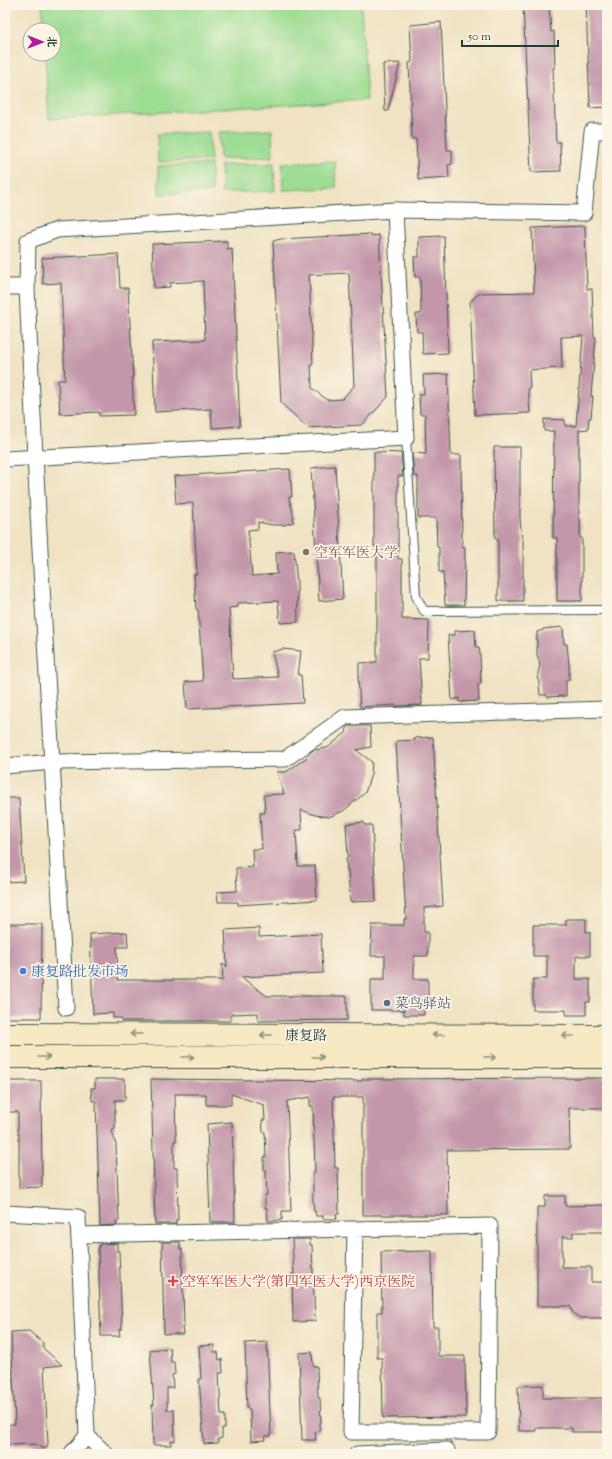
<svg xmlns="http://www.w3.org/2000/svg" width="612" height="1459" font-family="'Sorts Mill Goudy','Noto Serif SC',serif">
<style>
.green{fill:#9cdd93;stroke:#5e8d64}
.building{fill:#c396aa;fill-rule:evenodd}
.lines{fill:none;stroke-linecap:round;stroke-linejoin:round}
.service-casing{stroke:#3e5649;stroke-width:10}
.minor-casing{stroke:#3e5649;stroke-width:17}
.secondary-casing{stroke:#3e5649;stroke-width:24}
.service{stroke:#fff;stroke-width:8}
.minor{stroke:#fff;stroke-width:15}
.secondary{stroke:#f7e9c3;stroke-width:22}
.oneway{stroke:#8b937c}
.education-dot{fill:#8d6e63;stroke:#fcf5e5;stroke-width:1.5}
.shop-dot{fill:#3f7fe0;stroke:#fcf5e5;stroke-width:1.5}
.service-dot{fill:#5c6f8a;stroke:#fcf5e5;stroke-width:1.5}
.health-dot{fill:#e0444e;stroke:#fcf5e5;stroke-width:1.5}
.labels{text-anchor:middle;stroke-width:3.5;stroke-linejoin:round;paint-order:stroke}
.education-label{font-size:14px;fill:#785e54;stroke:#fcf5e5;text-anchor:start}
.shop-label{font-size:14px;fill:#366cbe;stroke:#fcf5e5;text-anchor:start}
.service-label{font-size:14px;fill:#4e5e75;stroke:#fcf5e5;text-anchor:start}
.street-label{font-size:14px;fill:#1f3d34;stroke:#fcf5e5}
.health-label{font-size:14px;fill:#be3a42;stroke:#fcf5e5;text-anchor:start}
</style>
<rect width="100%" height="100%" fill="#fcf5e5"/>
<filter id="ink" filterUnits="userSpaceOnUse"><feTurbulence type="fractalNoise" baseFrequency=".025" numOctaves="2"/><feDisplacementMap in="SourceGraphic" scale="8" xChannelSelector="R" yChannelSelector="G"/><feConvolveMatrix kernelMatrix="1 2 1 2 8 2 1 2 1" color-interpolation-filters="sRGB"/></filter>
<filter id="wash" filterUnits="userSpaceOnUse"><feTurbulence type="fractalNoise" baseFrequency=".012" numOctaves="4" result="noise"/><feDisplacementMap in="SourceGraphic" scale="16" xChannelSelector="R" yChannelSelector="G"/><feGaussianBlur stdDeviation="0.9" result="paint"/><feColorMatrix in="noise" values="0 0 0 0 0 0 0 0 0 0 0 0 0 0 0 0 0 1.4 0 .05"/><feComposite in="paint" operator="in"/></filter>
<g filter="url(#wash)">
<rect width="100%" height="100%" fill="#f0e2c3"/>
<g class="green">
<polygon points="42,5 361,5 367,100 49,119 45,54 54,54 54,30 44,30"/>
<polygon points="272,130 273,157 220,159 219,132"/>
<polygon points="209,132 211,160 158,162 157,134"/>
<polygon points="335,161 336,188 283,190 282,163"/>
<polygon points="274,163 275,191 222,193 221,165"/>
<polygon points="211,164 212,192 159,194 158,166"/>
</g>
<g id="blocks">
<g class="building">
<polygon points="523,5 549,5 551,32 554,31 555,68 553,68 556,142 560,142 561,171 531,172"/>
<polygon points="586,5 607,5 607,107 590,108"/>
<polygon points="441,22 447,150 452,150 452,164 448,165 449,178 418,180 416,139 412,139 409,63 412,62 410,25"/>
<polygon points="400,63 388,111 385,111 383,64"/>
<polygon points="585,226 587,289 592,289 594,337 596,337 591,396 593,396 591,418 589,418 588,429 579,430 579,519 580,519 580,538 582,538 582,601 557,601 557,538 553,538 554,431 544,431 544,419 565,420 565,426 576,426 583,336 561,337 562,368 529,370 530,388 528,388 530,413 475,415 470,302 479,293 534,292 532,228"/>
<path d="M 371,234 L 371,236 L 379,235 L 388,397 L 362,425 L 308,428 L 281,403 L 273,241 L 281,239 ZM 349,273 L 354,386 L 342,399 L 327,400 L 312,388 L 311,364 L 313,364 L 309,275 Z"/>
<polygon points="444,236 448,353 423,354 422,332 417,332 416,314 421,314 420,277 415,277 414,257 419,257 419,237"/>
<polygon points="227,241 227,249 232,248 240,426 212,428 211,409 155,412 152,342 205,340 203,281 170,283 170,287 154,288 152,244"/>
<polygon points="118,254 120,288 128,288 133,377 132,377 134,415 99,416 99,412 60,414 58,380 65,380 61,283 43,284 42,258"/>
<polygon points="448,374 451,455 461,455 462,547 465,547 464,605 445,605 443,572 439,572 439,547 437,547 436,518 418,518 418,476 414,476 412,453 426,454 425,414 420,414 419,394 424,394 423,375"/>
<polygon points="494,447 520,447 520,520 522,539 523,539 523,601 498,601 498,538 495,538"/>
<polygon points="374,452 401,453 403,476 398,476 398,559 402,559 402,619 429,620 428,658 419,658 422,705 396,706 396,705 360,707 358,676 359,676 359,663 377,662 377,546 374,546"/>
<polygon points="335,466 343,599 319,601 311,468"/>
<polygon points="290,469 292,497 289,497 294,518 293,518 294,522 284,525 273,525 258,522 258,529 248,530 252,576 277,574 276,552 294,551 297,583 298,622 280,623 278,601 238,603 238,607 229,608 233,679 278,677 272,652 283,649 301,651 298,675 301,675 303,703 187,709 185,682 203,681 198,610 196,609 194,574 197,574 193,503 176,504 174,476"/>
<polygon points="563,627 564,644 567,644 569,665 569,680 566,680 566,696 547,697 547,695 540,695 538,673 540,665 537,654 537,632 543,630 543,629"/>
<polygon points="475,630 476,647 479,647 480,654 481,684 478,684 479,701 459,702 459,698 452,700 448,635 455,635 455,631"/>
<polygon points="348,726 370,726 371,747 356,750 372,762 371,774 365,793 343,811 329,817 315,815 301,810 302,830 296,830 298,866 315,866 317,900 238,905 238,902 218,902 217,892 237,891 236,868 253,867 252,849 262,849 260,813 265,813 264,795 284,794 277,772 286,772 306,758 313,750 327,748 347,732 346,728"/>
<polygon points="433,737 443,906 424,908 424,932 428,932 428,956 414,956 414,979 428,979 428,1002 424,1002 424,1015 404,1015 404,1010 371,1010 371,979 385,979 385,956 371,956 372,925 404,925 404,919 406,919 396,741 415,740 415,738"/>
<polygon points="5,798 19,798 24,881 5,882"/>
<polygon points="364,822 364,825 372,825 376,901 350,902 348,870 347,870 346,858 348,858 346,824"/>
<polygon points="566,919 586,919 586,932 590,932 590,956 576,956 576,979 590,979 590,1002 586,1002 586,1015 566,1015 566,1010 533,1010 533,979 547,979 547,956 533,956 533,925 566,925"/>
<polygon points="5,924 42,924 41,1018 5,1018"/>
<polygon points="259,928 259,937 321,934 323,973 241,977 267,996 347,996 347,1020 258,1021 258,1013 231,1014 231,1021 121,1021 121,1018 113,1018 113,1013 93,1014 90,934 127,932 128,947 117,947 118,980 223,980 222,964 227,967 225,930"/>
<polygon points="607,1078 607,1108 569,1108 570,1149 447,1150 448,1215 363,1215 363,1097 333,1097 335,1168 338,1168 339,1214 336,1214 337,1219 323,1219 323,1216 316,1216 315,1211 314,1211 313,1200 313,1172 315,1172 313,1106 310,1106 310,1097 287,1101 291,1211 282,1211 282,1220 268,1221 267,1208 265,1208 265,1195 267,1195 266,1170 264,1170 264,1157 266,1157 265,1132 263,1132 262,1120 265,1120 264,1105 231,1094 231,1105 206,1105 206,1094 175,1094 176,1141 174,1141 174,1168 177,1168 178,1220 176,1220 176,1224 155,1224 151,1079 362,1081 362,1079"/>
<polygon points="95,1079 125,1079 125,1100 115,1100 115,1129 112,1130 116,1145 119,1221 116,1221 117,1225 100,1226 96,1101 92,1101 91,1088 95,1088"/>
<polygon points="5,1081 41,1081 42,1187 19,1188 19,1134 18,1134 18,1112 5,1112"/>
<polygon points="232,1122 235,1222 210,1222 207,1124"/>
<polygon points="545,1196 565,1196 565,1206 607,1205 607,1232 573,1232 573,1237 562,1237 562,1267 591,1267 591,1282 607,1282 607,1305 604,1305 604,1318 580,1318 573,1313 570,1306 537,1306 537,1207 545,1207"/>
<polygon points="292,1239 310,1239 310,1245 312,1245 315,1321 293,1322 292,1274 294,1274"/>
<polygon points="162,1242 180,1242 180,1249 182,1249 184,1327 182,1327 183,1334 164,1334"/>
<polygon points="117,1243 117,1251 119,1251 122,1329 119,1329 120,1336 101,1336 98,1249 100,1244"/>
<polygon points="432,1251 433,1327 438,1327 438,1356 465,1356 466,1417 383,1418 382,1358 377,1358 377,1312 382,1312 381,1252"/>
<polygon points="29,1331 43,1343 43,1348 62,1365 44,1367 48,1443 47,1448 41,1448 36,1444 5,1445 5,1425 15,1424 11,1332"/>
<polygon points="267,1342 271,1436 265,1436 266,1440 251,1441 250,1409 247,1409 245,1343"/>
<polygon points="214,1345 214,1352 218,1352 219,1360 222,1359 223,1373 219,1373 221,1415 225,1415 225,1428 222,1428 222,1438 218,1439 218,1443 204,1444 199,1379 201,1379 199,1346"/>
<polygon points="170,1348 171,1362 174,1362 175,1374 172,1375 173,1388 167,1388 167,1410 174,1410 175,1441 171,1441 171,1445 153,1445 152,1405 154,1405 150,1350"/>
<polygon points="312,1352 313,1366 317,1366 318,1398 320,1398 321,1423 320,1423 320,1431 315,1432 316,1440 302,1440 299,1353"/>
<polygon points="543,1385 543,1398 607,1398 607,1432 572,1432 572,1428 536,1428 536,1431 519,1431 518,1386"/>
</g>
</g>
</g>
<g filter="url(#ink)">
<use href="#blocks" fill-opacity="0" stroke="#3e5649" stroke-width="1"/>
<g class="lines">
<defs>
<polyline id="service" points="406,438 416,596 424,611 607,610"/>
<g id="minor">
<polyline points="5,287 27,287 28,241 57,230 395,210 584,213 592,131 607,131"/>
<path d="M 27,287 C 37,527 53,768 66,1008"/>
<polyline points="5,459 406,438 395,210"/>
<polyline points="5,766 53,762 285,759 345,717 607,709"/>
<polyline points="5,1213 78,1217 87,1436"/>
<polyline points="79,1235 490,1226 488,1432 351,1432 355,1229"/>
<polyline points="71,1454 87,1436 106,1454"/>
<polyline points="357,1454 447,1450"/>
</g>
<g id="secondary">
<polyline points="5,1034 607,1036"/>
<polyline points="5,1057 607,1057"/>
</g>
</defs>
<use href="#service" class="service-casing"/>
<use href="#minor" class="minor-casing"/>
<use href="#secondary" class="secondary-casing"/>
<use href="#service" class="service"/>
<use href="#minor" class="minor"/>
<use href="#secondary" class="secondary"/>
</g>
<defs><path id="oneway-shaft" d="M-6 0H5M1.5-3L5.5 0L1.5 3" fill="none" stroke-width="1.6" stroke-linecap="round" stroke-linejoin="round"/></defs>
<g class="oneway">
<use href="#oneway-shaft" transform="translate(136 1034) rotate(-180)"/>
<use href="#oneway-shaft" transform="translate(266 1035) rotate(-180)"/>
<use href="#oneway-shaft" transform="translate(438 1035) rotate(-180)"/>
<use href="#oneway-shaft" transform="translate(568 1036) rotate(-180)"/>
<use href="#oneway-shaft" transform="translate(44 1057)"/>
<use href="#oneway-shaft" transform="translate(188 1057)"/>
<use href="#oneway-shaft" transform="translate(318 1057)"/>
<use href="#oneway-shaft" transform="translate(490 1057)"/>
</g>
</g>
<circle class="education-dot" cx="306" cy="552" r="4"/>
<circle class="shop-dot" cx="23" cy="971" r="4"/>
<circle class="service-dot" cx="387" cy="1003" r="4"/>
<path class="health-dot" d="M171 1275h4v4h4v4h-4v4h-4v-4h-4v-4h4z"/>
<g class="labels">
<g class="education-label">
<text x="314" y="557">空军军医大学</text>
</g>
<g class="shop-label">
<text x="31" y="976">康复路批发市场</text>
</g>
<g class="service-label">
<text x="395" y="1008">菜鸟驿站</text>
</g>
<g class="street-label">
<text x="306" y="1040">康复路</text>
</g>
<g class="health-label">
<text x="182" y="1286">空军军医大学(第四军医大学)西京医院</text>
</g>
</g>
<rect width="612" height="1459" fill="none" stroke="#fcf5e5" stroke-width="20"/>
<g transform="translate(42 42) rotate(90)"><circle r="19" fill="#fcf5e5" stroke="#a4ab9e"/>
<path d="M0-3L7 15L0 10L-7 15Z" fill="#b5179e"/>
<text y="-6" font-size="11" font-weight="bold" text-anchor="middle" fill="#1f3d34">北</text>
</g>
<path d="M462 40v6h96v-6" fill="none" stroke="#1f3d34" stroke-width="2"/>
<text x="468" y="40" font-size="12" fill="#1f3d34" stroke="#fcf5e5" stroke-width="3" paint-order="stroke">50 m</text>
</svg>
